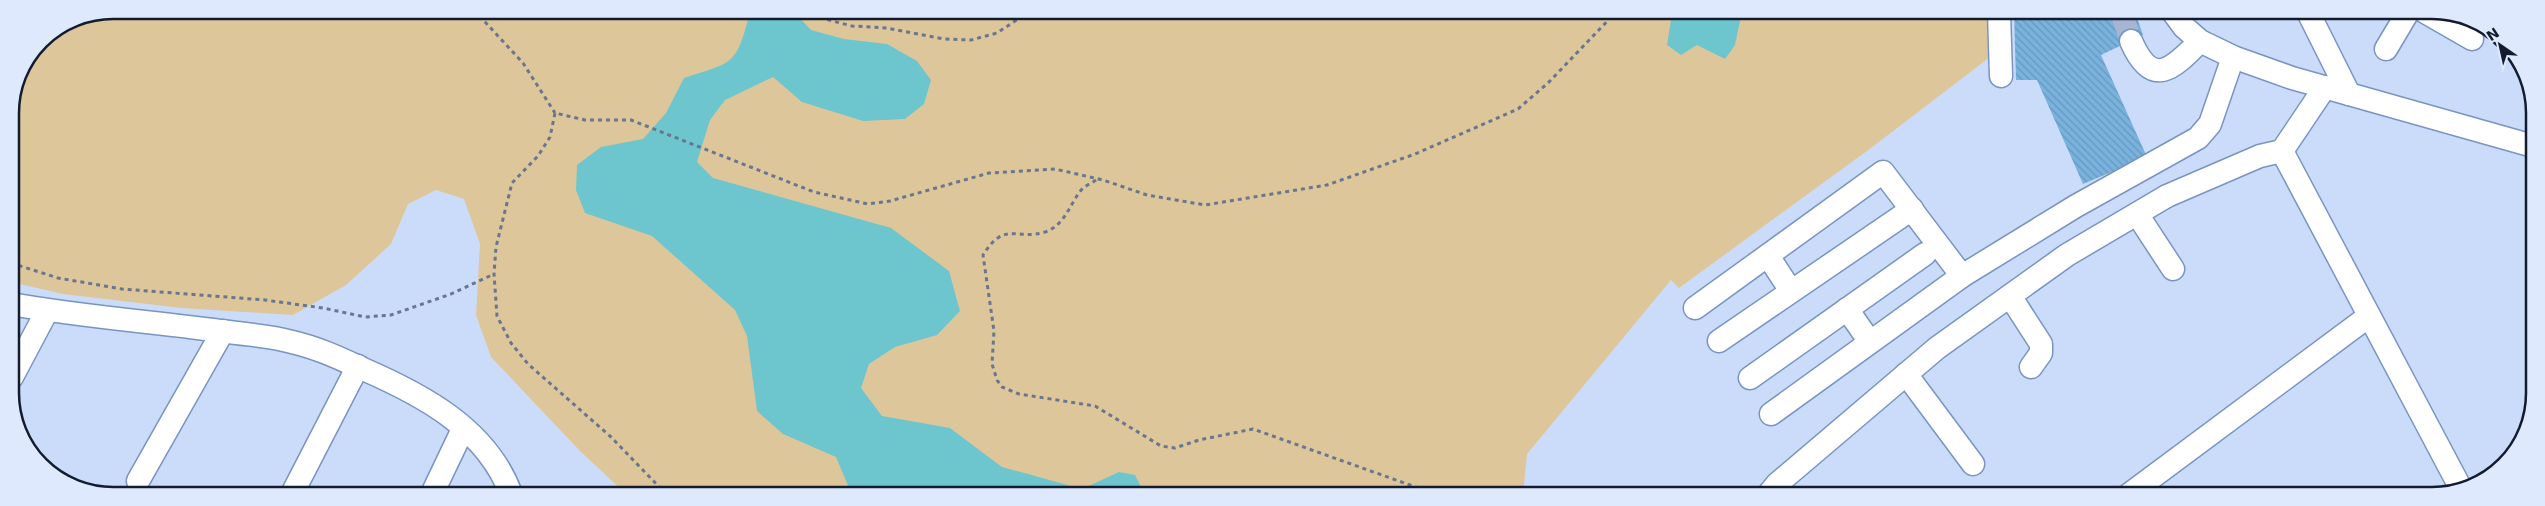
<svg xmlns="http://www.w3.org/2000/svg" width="2545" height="506" font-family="'DejaVu Sans',sans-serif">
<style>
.grass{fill:#dec69b}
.water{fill:#6dc6cd}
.building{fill:url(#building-back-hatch)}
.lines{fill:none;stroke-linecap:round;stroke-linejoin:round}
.minor-tunnel{stroke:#a6b6d2;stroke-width:22;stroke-dasharray:22 11;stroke-linecap:butt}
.minor-casing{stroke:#7994c3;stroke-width:25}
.path{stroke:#68768e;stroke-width:3;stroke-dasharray:4 4;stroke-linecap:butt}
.minor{stroke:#fff;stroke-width:22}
.rim{fill:none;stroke:#121c2e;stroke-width:2.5}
</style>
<defs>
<pattern id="building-back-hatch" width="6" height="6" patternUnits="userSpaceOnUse" patternTransform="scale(1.25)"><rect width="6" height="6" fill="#79b2dd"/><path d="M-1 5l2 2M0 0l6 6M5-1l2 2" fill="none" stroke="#6898be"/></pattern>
</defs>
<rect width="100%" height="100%" fill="#cbdcfb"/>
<polygon class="grass" points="112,10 1990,12 1990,57 1871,148 1679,288 1671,280 1527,454 1523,495 626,494 580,451 491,357 476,315 480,244 464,199 436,190 408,204 391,244 346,285 293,315 181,308 63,294 11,282 10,106 20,67 40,40 74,18"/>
<g class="water">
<path d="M 743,11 L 793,11 L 811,30 L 844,39 L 887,44 L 917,61 L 931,80 L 924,104 L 905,119 L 863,121 L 802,102 L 773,77 L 725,100 L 710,120 L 697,162 L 713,178 L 891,228 L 949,271 L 960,311 L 937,335 L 895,347 L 869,364 L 861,388 L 882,416 L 950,428 L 1002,467 L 1082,489 L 1119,472 L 1135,475 L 1145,495 L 852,495 L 836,457 L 783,434 L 757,411 L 747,336 L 735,310 L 652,236 L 585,213 L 576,190 L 577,165 L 601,147 L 643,139 L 666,113 L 684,78 C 728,63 736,68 748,19 Z"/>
<polygon points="1702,11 1742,11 1735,45 1725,59 1697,45 1681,55 1667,45 1671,20"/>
</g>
<polygon class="building" points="2014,12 2078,12 2081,19 2103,12 2135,12 2143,35 2101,55 2147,157 2083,184 2037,80 2016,80"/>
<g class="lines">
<polyline class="minor-tunnel" points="2121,12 2131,41"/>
<defs>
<g id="minor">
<polyline points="1999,12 2001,76"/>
<polyline points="2173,12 2184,27 2200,41 2233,57 2292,78 2533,146"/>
<polyline points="2308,12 2349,94"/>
<polyline points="2425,12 2472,39"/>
<path d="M 2131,41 C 2152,89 2172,70 2200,41"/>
<polyline points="2386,49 2408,12"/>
<polyline points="2282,151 2460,487"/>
<polyline points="2137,214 2173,269"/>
<polyline points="1768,256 1791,291"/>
<polyline points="2010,296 2041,344 2041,353 2031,367"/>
<path d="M 11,304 C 83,317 157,322 229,332 C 250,335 272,336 292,342 C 318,348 339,358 363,369 C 423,395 487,429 511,494"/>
<polyline points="1695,308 1883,172 1962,276"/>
<polyline points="1847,309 1870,342"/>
<polyline points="1719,341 1912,209"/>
<polyline points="1906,374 1973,464"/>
<polyline points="12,377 47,311"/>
<polyline points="1750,378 1925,254"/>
<polyline points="1771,414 1962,276 2076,206 2198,138 2210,124 2233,57"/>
<polyline points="138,481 223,331"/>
<polyline points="292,494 358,366"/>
<polyline points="432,494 463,429"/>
<polyline points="1768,495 1777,484 1937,348 2067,255 2167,196 2260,156 2282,151 2325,87"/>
<polyline points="2127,496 2369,316"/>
</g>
</defs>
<use href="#minor" class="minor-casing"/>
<g class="path">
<polyline points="474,10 523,63 555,113"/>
<polyline points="814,11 825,19 852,26 887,28 944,39 971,40 997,33 1030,11"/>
<path d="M 1096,180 C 1092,183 1087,185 1083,188 C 1070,202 1066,225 1045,232 C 1016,241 1005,220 983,255 L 994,331 L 992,364 L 997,380 L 1002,387 L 1019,394 L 1095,406 L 1161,446 L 1175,448 L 1199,440 L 1253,429 L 1438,495"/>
<polyline points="11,263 58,278 122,289 265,300 323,308 365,317 391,315 451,294 494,274"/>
<polyline points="667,495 611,437 528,364 511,343 497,316 494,274 496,247 512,183 538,156 550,137 555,113 585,120 631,120 814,192 868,204 890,201 989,173 1055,169 1103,180 1147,195 1205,205 1327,185 1415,154 1518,109 1548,83 1617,11"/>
</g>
<use href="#minor" class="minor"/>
</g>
<path d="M0 0H2545V506H0ZM113 19H2432A94 94 0 0 1 2526 113V393A94 94 0 0 1 2432 487H113A94 94 0 0 1 19 393V113A94 94 0 0 1 113 19Z" fill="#dee9fe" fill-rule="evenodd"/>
<path class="rim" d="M113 19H2432A94 94 0 0 1 2526 113V393A94 94 0 0 1 2432 487H113A94 94 0 0 1 19 393V113A94 94 0 0 1 113 19Z"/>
<g transform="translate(2500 45) rotate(326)" stroke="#dee9fe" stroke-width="4" paint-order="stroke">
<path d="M0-4L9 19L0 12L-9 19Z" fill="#121c2e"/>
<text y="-8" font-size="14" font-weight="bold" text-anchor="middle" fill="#121c2e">N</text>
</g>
</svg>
